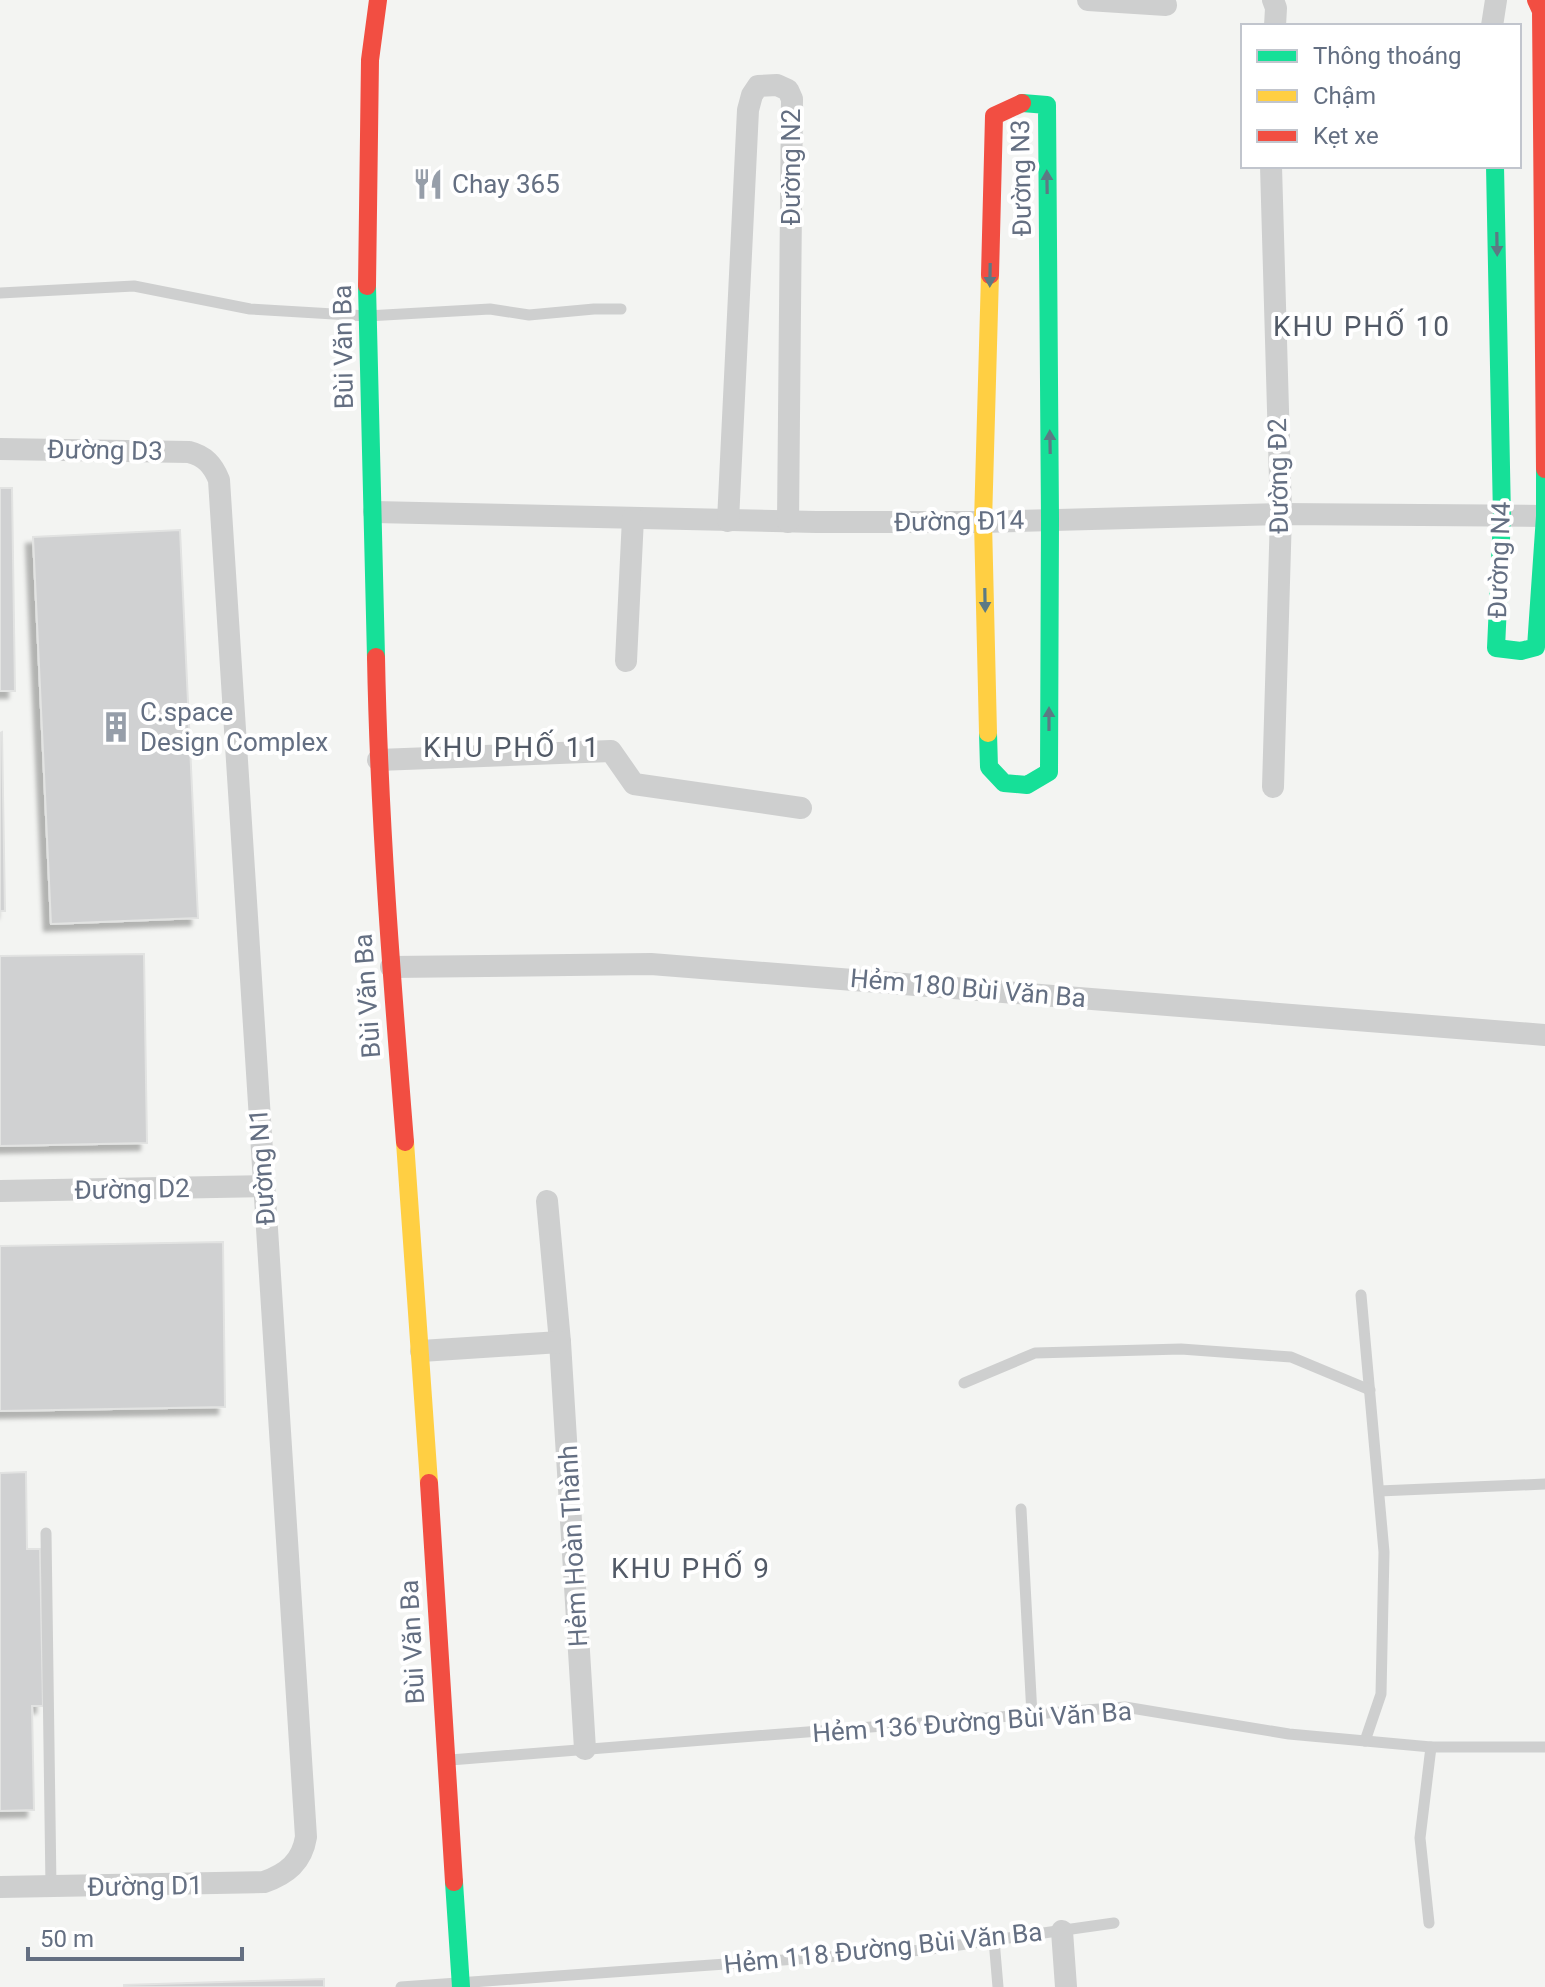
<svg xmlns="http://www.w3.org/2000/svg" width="1545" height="1987" font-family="Roboto,sans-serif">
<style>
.building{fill:#d0d1d2;stroke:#e2e3e2;stroke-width:2;filter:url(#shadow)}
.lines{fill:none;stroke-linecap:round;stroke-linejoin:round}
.lane{stroke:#cecfcf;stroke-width:11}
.street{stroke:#cecfcf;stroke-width:22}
.fast{stroke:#16e098;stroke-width:18}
.slow{stroke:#ffcf43;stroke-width:18}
.jam{stroke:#f24e42;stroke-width:18}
.oneway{fill:#5c7a84}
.labels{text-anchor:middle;stroke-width:8;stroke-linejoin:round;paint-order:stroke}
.street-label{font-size:26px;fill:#646f82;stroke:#fff}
.poi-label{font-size:26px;fill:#646f82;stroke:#fff;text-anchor:start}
.neighbourhood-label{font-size:28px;letter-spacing:2px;fill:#525a67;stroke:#fff}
</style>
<defs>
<filter id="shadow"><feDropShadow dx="-7" dy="7" stdDeviation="2" flood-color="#0004"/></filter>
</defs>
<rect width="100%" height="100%" fill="#f3f4f2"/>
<g class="building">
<polygon points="0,488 12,488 15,691 0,691"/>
<polygon points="180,530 198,918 51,924 33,537"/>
<polygon points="2,732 5,911 0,911 0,733"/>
<polygon points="144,954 147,1143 0,1146 0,956"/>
<polygon points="223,1242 225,1407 0,1411 0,1246"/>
<polygon points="26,1472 27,1549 40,1549 43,1706 32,1706 34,1810 0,1811 0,1473"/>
<polygon points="324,1979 324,1987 124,1987 124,1985"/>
</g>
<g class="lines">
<g class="lane">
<polyline points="0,293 134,286 250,309 367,316 490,309 529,315 594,309 621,309"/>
<polyline points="1361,1295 1384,1552 1381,1694 1365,1741"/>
<polyline points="964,1383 1035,1353 1181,1349 1291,1357 1370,1390"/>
<polyline points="1379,1491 1545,1484"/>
<polyline points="1021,1509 1032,1715"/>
<polyline points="46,1533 51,1887"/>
<polyline points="450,1760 1125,1707 1289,1734 1431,1747 1545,1747"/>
<polyline points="1429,1923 1420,1838 1431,1747"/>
<polyline points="994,1940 998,1987"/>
<polyline points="401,1987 924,1950 1114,1923"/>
</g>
<g class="street">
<polyline points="1088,0 1166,5"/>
<polyline points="1273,0 1276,8 1275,26"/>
<polyline points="1492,26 1496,0"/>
<polyline points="1271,166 1281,514 1273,787"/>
<path d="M 0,449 L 189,452 C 205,456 213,465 219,480 L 306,1837 C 302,1862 287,1874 264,1882 L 0,1887"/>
<polyline points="374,512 816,522 983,522 1281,514 1545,516"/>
<polyline points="728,521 748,110 752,95 758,86 777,85 788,90 792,99 788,522"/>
<polyline points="626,661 633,518"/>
<polyline points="378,760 611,751 634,784 801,808"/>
<polyline points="391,967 651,964 1545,1035"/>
<polyline points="0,1191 263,1186"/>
<polyline points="547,1201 560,1342 585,1749"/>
<polyline points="421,1351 560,1342"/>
<polyline points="1062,1931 1066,1987"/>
</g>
<g class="fast">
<polyline points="1495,166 1502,517 1496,648 1521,651 1536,647 1545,516 1545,469"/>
<polyline points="367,286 376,657"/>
<polyline points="988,733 989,767 1004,783 1027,785 1049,772 1050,520 1047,105 1022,103"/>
<polyline points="454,1882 461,1987"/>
</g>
<g class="slow">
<polyline points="988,733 983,522 990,275"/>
<polyline points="405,1142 429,1483"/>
</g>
<g class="jam">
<polyline points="1536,0 1541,11 1545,469"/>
<polyline points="990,275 994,116 1022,103"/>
<polyline points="367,286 370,60 378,0"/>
<path d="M 376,657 C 379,819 392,981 405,1142"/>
<polyline points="429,1483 454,1882"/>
</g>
</g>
<defs><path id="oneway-solid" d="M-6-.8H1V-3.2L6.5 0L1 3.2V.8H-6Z" transform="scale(2)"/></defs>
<g class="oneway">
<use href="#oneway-solid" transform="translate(1047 182) rotate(-91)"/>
<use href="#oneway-solid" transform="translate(1497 244) rotate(89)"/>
<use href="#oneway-solid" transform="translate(990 275) rotate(91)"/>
<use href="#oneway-solid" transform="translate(1050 442) rotate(-91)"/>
<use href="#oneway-solid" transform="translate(985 600) rotate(89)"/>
<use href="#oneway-solid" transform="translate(1049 719) rotate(-90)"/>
</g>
<defs>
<symbol id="restaurant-bare" viewBox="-9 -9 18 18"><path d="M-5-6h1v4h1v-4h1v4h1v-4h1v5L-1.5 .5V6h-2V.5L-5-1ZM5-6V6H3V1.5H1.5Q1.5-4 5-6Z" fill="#969ea9" stroke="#fff" stroke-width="2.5" paint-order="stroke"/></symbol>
<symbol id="building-bare" viewBox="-9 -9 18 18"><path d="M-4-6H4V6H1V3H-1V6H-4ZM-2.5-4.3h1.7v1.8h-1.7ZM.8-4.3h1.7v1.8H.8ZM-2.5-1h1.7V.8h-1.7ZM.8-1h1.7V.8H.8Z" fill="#969ea9" stroke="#fff" stroke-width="2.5" paint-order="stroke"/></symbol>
</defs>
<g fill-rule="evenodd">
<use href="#restaurant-bare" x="406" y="162" width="44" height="44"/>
<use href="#building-bare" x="94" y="705" width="44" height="44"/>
</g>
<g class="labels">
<g class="street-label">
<text transform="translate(791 167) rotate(-90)" y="9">Đường N2</text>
<text transform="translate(1021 178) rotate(-91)" y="9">Đường N3</text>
<text transform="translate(343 347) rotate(-91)" y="9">Bùi Văn Ba</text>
<text transform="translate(105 450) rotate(1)" y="9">Đường D3</text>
<text transform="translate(1278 476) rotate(-91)" y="9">Đường Đ2</text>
<text transform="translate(959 521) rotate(-1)" y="9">Đường Đ14</text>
<text transform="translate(1499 560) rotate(-88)" y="9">Đường N4</text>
<text transform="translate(968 988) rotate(5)" y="9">Hẻm 180 Bùi Văn Ba</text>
<text transform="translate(367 996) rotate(-94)" y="9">Bùi Văn Ba</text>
<text transform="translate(262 1167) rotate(-94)" y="9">Đường N1</text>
<text transform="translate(132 1189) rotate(-1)" y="9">Đường D2</text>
<text transform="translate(573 1546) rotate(-93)" y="9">Hẻm Hoàn Thành</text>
<text transform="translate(412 1642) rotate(-93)" y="9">Bùi Văn Ba</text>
<text transform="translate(972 1722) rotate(-4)" y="9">Hẻm 136 Đường Bùi Văn Ba</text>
<text transform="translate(145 1886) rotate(-1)" y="9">Đường D1</text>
<text transform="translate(883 1948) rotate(-6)" y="9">Hẻm 118 Đường Bùi Văn Ba</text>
</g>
<g class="poi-label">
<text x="452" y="193">Chay 365</text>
<text x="140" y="721">C.space<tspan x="140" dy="30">Design Complex</tspan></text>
</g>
<g class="neighbourhood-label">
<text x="1362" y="336">KHU PHỐ 10</text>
<text x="512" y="757">KHU PHỐ 11</text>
<text x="691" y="1578">KHU PHỐ 9</text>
</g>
</g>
<rect x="1241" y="24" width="280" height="144" fill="#ffffff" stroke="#c1c5cd" stroke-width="2"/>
<rect x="1257" y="50" width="40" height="12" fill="#16e098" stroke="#c1c5cd" stroke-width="2"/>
<text x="1313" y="64" font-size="24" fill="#646f82">Thông thoáng</text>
<rect x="1257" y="90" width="40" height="12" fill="#ffcf43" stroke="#c1c5cd" stroke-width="2"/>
<text x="1313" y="104" font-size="24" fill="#646f82">Chậm</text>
<rect x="1257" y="130" width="40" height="12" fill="#f24e42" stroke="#c1c5cd" stroke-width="2"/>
<text x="1313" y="144" font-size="24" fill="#646f82">Kẹt xe</text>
<path d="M28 1947v12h214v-12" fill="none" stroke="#646f82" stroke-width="4"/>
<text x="40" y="1947" font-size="24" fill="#646f82" stroke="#ffffff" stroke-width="6" paint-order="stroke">50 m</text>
</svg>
